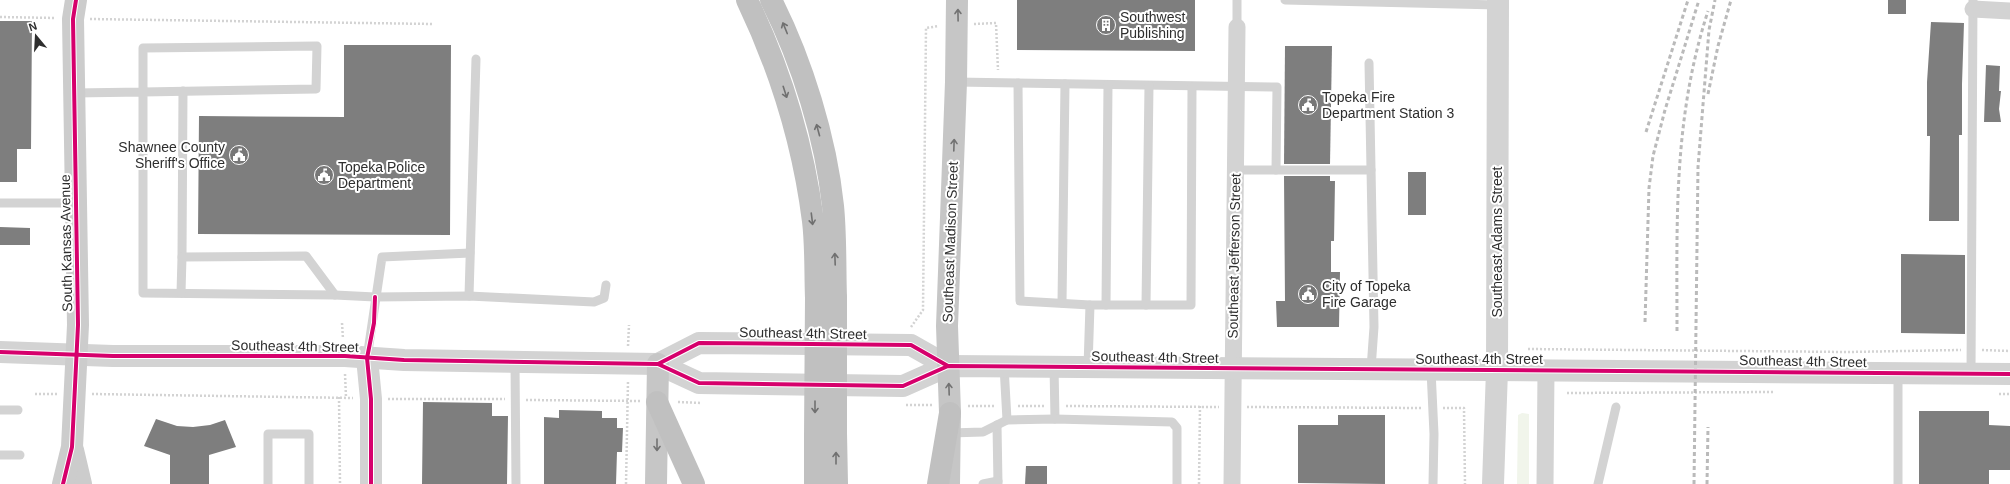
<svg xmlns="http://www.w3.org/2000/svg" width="2010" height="484" font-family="Arial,sans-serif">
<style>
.green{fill:#f1f5eb}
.building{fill:#7e7e7e}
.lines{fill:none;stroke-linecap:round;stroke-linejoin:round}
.path{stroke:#d3d3d3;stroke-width:2.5;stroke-dasharray:2 2;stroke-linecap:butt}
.service{stroke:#d3d3d3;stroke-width:9}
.minor{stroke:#d3d3d3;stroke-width:17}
.tertiary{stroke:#d3d3d3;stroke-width:22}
.secondary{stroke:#ccc;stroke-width:22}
.primary{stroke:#c6c6c6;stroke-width:22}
.motorway{stroke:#c0c0c0;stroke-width:22}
.rail{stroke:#bababa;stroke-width:3;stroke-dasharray:4 3;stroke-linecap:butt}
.motorway-bridge{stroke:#c0c0c0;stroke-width:22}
.cycleway-casing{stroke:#fff;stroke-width:6}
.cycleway{stroke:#d6006c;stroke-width:4}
.oneway{stroke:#727272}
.oneway2{stroke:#707070}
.labels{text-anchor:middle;stroke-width:4;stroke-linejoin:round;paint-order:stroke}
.poi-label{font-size:14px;fill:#2e2e2e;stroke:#fff;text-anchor:start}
.street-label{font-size:14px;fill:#2e2e2e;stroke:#fff}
</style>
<rect width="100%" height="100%" fill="#fff"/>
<polygon class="green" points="1522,413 1529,414 1529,484 1517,484 1518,415"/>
<g class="building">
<polygon points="1017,0 1195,0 1195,51 1017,50"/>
<rect x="1888" y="0" width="18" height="14"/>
<polygon points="0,21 32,21 31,149 17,149 17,182 0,182"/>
<polygon points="1931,22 1964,23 1962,84 1962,135 1959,135 1959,221 1929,221 1930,136 1927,136 1927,82"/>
<polygon points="344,45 451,45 450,235 198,234 199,116 344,117"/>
<polygon points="1285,46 1332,46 1330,164 1284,164"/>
<polygon points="1986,65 2000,66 1999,91 2001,91 1999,109 2001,122 1984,122"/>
<rect x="1408" y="172" width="18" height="43"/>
<polygon points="1284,176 1330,176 1330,181 1335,181 1334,241 1331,241 1331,272 1340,272 1339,327 1277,327 1276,301 1285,301"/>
<polygon points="0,227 30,228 30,245 0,245"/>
<polygon points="1901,254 1965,255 1965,334 1901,333"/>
<polygon points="423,402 492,403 492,416 508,416 507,484 422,484"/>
<polygon points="559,410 602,411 602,418 617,418 617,428 623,428 622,452 617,452 616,484 544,484 544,417 559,418"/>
<polygon points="1919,411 1989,411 1989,425 2010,426 2010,470 1989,470 1989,484 1919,484"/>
<polygon points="1338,415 1385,415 1385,484 1298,483 1298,425 1338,425"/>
<polygon points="156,419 177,426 193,427 210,425 225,420 236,447 209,455 209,484 170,484 170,455 144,446"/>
<polygon points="1026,466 1047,466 1047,484 1025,484"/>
</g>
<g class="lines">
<g class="path">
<polyline points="0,17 55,18"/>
<polyline points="90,19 433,24"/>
<polyline points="974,24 996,23 998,70"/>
<polyline points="342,323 343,339"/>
<polyline points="911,327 923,310 926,28 939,26"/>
<polyline points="628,346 629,325"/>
<polyline points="1528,349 1847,352 1961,350"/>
<polyline points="1982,350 2010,351"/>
<polyline points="345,374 346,397"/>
<polyline points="1567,393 1775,392"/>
<polyline points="35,394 57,394"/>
<polyline points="92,394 353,398"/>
<polyline points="1999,394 2010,394"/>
<polyline points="339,397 340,484"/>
<polyline points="388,399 505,399"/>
<polyline points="526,400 641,401"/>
<polyline points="678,402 701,403"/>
<polyline points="906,405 933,405"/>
<polyline points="968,406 995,406"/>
<polyline points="1018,406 1045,406"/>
<polyline points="1066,406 1219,407"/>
<polyline points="1247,407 1422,408"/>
<polyline points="1443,408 1464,408 1465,484"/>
<polyline points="626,484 628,381"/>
<polyline points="1199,484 1200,406"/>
</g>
<g class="service">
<polyline points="1237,0 1237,27"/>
<polyline points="1285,0 1498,5"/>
<polyline points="1369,63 1374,327 1371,369"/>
<polyline points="956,82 1277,87 1276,170"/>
<polyline points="1018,83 1020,301 1090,305 1088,367"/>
<polyline points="183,91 182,257 306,256 335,295"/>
<polyline points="74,93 143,92 316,89 317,46 143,48 143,293 335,295 375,297 469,296 594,302 604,298 606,285"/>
<polyline points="1236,170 1371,170"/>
<polyline points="0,203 76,203"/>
<polyline points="181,293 182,257"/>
<polyline points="469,296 476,59"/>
<polyline points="1062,303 1065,84"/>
<polyline points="1090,305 1191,305 1192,87"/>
<polyline points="1106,305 1108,85"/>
<polyline points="1146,305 1149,86"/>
<polyline points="367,358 382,257 470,253"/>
<polyline points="515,362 516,484"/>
<polyline points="1004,366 1007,420"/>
<polyline points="1054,366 1055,419"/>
<polyline points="1431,370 1434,434 1433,484"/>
<polyline points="1971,374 1973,0"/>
<polyline points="0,410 18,410"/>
<polyline points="997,425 998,484"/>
<polyline points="950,433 983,432 1007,420 1055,419 1172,422 1177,428 1177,484"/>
<polyline points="0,455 20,455"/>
<polyline points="268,484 268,434 309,434 309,484"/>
<polyline points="983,484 998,481"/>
<polyline points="1598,484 1616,407"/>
<polyline points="1898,484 1898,373"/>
</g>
<g class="minor">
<polyline points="1973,9 2010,11"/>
<polyline points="1232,484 1237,27"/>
<polyline points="1545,484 1546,371"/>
</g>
<g class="tertiary">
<polyline points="0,352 113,356 345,356 404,360 658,364 699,383 903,386 948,366 2010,374"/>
<polyline points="367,358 371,399 371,484"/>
<polyline points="658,364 699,343 911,345 948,366"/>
<polyline points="1493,484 1497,370 1498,0"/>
</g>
<g class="secondary">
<polyline points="73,450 81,484"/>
<polyline points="63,484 72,447 78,325 73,19 76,0"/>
</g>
<g class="primary">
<polyline points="656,484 658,364"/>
<polyline points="949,484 950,413 947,326 956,82 957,0"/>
</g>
<g class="motorway">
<path d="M 747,0 C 781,71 803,143 813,221 C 816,246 815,272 816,298"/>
<path d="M 771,0 C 802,61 826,139 833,206 C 836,236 835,268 836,298"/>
<polyline points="657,402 694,484"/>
<polyline points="836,433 837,484"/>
<polyline points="815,484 815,436"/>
<polyline points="938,484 950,413"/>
</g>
<g class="rail">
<polyline points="1708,94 1718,46 1731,0"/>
<polyline points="1646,132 1688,0"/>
<polyline points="1645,322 1649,188 1653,156 1665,110 1699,0"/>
<path d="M 1677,331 C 1677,220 1673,119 1708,11"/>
<polyline points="1694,484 1698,167 1709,30 1715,0"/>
<polyline points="1707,484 1708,427"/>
</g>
<g class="motorway-bridge">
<polyline points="836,298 836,433"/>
<polyline points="815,436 816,298"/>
</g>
<defs>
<g id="cycleway">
<polyline points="0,352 113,356 345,356 404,360 658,364 699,383 903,386 948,366 2010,374"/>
<polyline points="658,364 699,343 911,345 948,366"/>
<polyline points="63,484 72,447 78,325 73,19 76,0"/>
<polyline points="371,484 371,399 367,358 374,323 375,297"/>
</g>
</defs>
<use href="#cycleway" class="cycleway-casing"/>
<use href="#cycleway" class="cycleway"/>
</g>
<defs><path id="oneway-shaft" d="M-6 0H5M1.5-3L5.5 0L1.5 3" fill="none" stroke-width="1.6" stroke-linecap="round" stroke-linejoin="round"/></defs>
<g class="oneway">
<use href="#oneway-shaft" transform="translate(958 15) rotate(-91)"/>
<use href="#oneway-shaft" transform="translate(954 145) rotate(-88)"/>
<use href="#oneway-shaft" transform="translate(949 389) rotate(-92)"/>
<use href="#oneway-shaft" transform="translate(657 445) rotate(90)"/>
</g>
<g class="oneway2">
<use href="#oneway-shaft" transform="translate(785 28) rotate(-112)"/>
<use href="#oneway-shaft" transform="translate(785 92) rotate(72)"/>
<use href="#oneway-shaft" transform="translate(818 130) rotate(-105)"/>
<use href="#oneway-shaft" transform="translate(812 219) rotate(83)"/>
<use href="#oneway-shaft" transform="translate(835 259) rotate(-92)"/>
<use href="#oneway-shaft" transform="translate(815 407) rotate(90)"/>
<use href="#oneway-shaft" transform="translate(836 458) rotate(-90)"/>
</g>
<defs>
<symbol id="building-disc" viewBox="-11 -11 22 22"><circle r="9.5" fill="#777" stroke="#fff"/><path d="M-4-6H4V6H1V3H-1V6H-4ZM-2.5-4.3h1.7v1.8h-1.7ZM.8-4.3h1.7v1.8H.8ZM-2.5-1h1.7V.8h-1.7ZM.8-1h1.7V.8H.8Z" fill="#fff"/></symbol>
<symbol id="civic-disc" viewBox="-11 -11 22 22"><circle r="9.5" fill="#777" stroke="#fff"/><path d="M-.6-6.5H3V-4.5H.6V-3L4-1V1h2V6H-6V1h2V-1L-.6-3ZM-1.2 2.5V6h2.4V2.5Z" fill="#fff"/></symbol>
</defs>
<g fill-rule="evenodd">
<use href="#building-disc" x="1095" y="14" width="22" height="22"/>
<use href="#civic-disc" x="1297" y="94" width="22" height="22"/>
<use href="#civic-disc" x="228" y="144" width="22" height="22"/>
<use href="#civic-disc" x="313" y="164" width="22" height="22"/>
<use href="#civic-disc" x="1297" y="283" width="22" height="22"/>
</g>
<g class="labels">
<g class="poi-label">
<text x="1120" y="22">Southwest<tspan x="1120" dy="16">Publishing</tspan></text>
<text x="1322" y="102">Topeka Fire<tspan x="1322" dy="16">Department Station 3</tspan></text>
<text x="225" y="152" text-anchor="end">Shawnee County<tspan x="225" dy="16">Sheriff's Office</tspan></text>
<text x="338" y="172">Topeka Police<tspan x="338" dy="16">Department</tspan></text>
<text x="1322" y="291">City of Topeka<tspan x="1322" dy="16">Fire Garage</tspan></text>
</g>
<g class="street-label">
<text transform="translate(950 242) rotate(-88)" y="5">Southeast Madison Street</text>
<text transform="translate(1497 242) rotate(-90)" y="5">Southeast Adams Street</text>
<text transform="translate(66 243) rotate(-91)" y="5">South Kansas Avenue</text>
<text transform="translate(1234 256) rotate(-89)" y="5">Southeast Jefferson Street</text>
<text transform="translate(803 333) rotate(1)" y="5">Southeast 4th Street</text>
<text transform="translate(295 346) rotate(1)" y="5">Southeast 4th Street</text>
<text transform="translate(1155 357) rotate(1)" y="5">Southeast 4th Street</text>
<text x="1479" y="364">Southeast 4th Street</text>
<text transform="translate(1803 361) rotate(1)" y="5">Southeast 4th Street</text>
</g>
</g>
<g transform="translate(36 36) rotate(342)" stroke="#ffffff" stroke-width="3" paint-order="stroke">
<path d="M0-3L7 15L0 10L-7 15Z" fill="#2e2e2e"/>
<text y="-6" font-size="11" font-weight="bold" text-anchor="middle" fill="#2e2e2e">N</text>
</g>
</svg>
